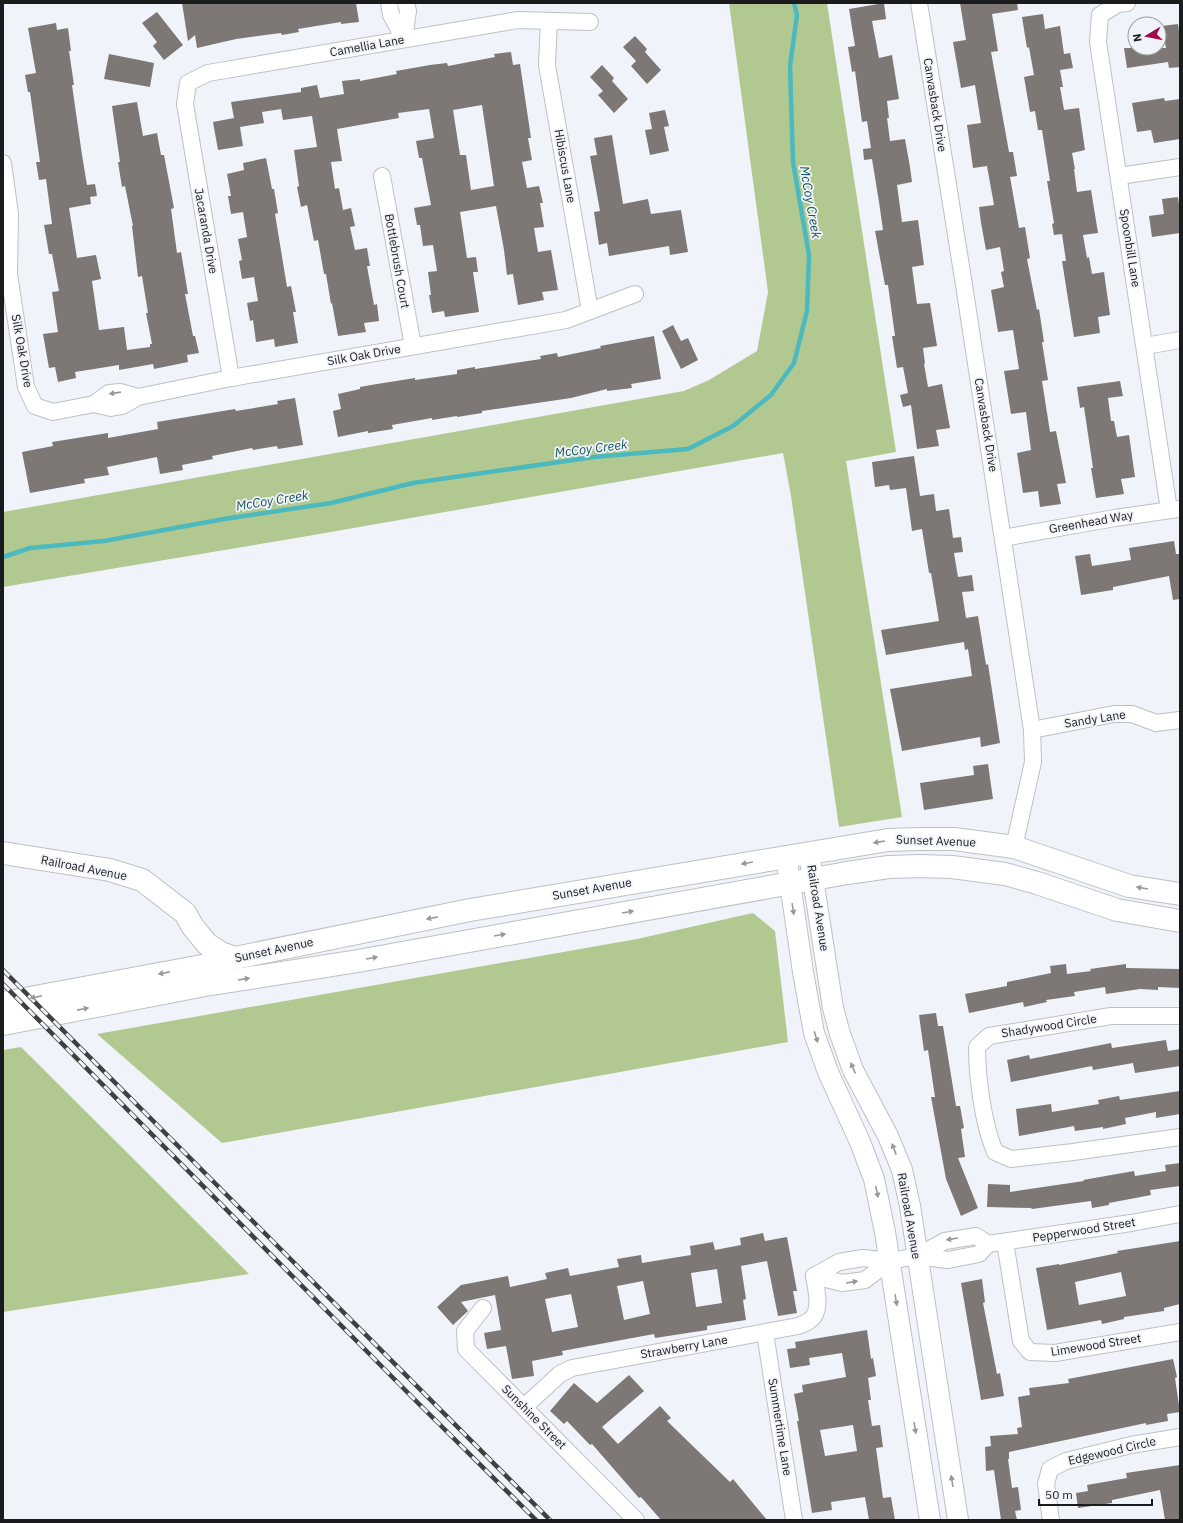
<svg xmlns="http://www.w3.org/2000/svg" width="1183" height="1523" font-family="'IBM Plex Sans',sans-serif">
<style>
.green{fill:#b1c990}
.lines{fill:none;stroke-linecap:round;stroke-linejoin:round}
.stream{stroke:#4bb9be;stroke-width:4.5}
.building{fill:#7d7875;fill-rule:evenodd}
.minor-casing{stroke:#bdc0c5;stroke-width:18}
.tertiary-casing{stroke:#bdc0c5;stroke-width:22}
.secondary-casing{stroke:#bdc0c5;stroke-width:24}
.minor{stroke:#fff;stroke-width:16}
.tertiary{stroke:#fff;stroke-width:20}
.secondary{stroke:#fff;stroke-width:22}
.rail-casing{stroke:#3e4042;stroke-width:4.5}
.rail{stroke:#f0f3f9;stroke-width:3;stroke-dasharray:9;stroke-linecap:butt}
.oneway{fill:#989899}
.labels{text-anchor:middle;stroke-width:3.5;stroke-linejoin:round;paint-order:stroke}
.street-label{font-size:12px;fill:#191b1c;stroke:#f0f3f9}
.water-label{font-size:13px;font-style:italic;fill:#165558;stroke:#f0f3f9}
</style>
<rect width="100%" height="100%" fill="#f0f3f9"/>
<g class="green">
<polygon points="729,3 827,3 896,452 846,461 902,817 839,827 791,496 783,453 302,537 3,587 3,512 684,391 709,380 757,351 768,292"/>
<polygon points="753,913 775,931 788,1042 222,1143 97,1034 637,939"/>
<polygon points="21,1047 249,1274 3,1312 3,1050"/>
</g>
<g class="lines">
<polyline class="stream" points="3,557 30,548 104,541 224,519 331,503 413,483 594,457 688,449 733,426 771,395 794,363 807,311 809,255 793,162 790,66 797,15 794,3"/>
</g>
<g class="building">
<polygon points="182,3 356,3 359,22 341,24 341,22 298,29 299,32 282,35 281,33 236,39 197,48 195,35 188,41"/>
<polygon points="884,3 886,19 872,21 879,58 892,55 899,99 887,101 889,118 887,118 890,141 905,139 910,167 912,182 897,185 902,222 918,220 924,265 912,267 917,304 930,303 937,346 923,348 925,363 924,364 928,387 942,384 950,428 936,430 939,446 917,449 911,405 903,407 900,395 908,393 903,367 897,368 892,336 895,336 888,285 885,285 875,231 883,230 879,202 872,159 864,160 863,149 871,148 867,121 862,122 855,71 852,72 848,47 855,46 849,9"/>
<polygon points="960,3 1017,3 1018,10 992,14 998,51 991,52 1009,152 1013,152 1017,176 1010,177 1019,228 1025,227 1030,258 1027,259 1037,310 1039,309 1044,342 1042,342 1048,380 1042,381 1050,432 1056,431 1066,483 1057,484 1061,504 1040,507 1038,491 1023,493 1017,453 1031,450 1026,412 1011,414 1004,371 1019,369 1013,330 998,332 991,290 1004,287 1001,272 1004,271 1000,247 986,250 981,223 979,207 994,205 987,166 973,168 967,125 981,123 975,85 961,88 953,42 966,40"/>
<polygon points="157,12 183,45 164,60 153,46 157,42 142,23"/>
<polygon points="1043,14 1045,29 1060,26 1064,54 1070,53 1073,68 1060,70 1063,87 1060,87 1064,110 1079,108 1085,150 1072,153 1075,169 1074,169 1077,192 1091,190 1098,233 1083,235 1087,258 1089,257 1092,274 1104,272 1110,315 1098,317 1100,333 1074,337 1062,261 1066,261 1062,234 1054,235 1052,224 1054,223 1047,181 1050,181 1042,130 1038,130 1035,111 1030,112 1024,77 1034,75 1029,47 1027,48 1022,17"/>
<polygon points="56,23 57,30 68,28 71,51 69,51 74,85 72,85 82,155 87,185 95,184 97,196 90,197 91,204 69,208 77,258 96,255 101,279 92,281 99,330 124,327 127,350 150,347 150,344 152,344 146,313 148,313 142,276 138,277 132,226 133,226 125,186 122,187 118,162 120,162 112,106 137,102 143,136 157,133 161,155 164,155 174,208 171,209 177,253 181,252 188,294 185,294 193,336 195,336 199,353 187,355 188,362 154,369 153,364 119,370 119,365 75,372 76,378 58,382 55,367 49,368 43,334 58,332 52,292 59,291 52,254 49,254 44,225 52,224 46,179 39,180 36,162 40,162 30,92 28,92 25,75 36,73 28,28"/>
<polygon points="1178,24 1180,38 1180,67 1169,68 1168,62 1127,68 1124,48 1166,48 1162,26"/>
<polygon points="635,36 647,49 645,52 661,70 647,84 631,66 636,61 623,47"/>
<path d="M 511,52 L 513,65 L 520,64 L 531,138 L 528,138 L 532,160 L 522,162 L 527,188 L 539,186 L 543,203 L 540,203 L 544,227 L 534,228 L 538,252 L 551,250 L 558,290 L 542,292 L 544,300 L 518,305 L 513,274 L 507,275 L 504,250 L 496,206 L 460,212 L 467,258 L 476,257 L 478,272 L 473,272 L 479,312 L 445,317 L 444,311 L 432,313 L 429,295 L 431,295 L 428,272 L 437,271 L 433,245 L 423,246 L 420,225 L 417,225 L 414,208 L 431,205 L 422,158 L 419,158 L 416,141 L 434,138 L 429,109 L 398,113 L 399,118 L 337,129 L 342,161 L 331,162 L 335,189 L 339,188 L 343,210 L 351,208 L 355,226 L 350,227 L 355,250 L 367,248 L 370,266 L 367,266 L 374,305 L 377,304 L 379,321 L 364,323 L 366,332 L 338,336 L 332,303 L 331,304 L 326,274 L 324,274 L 318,240 L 314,241 L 307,205 L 301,207 L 297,187 L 299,186 L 294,150 L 317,147 L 312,116 L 283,120 L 281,109 L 262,112 L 264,123 L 240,127 L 243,146 L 218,150 L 213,122 L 234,118 L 231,102 L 301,92 L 301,88 L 317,85 L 320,98 L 344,94 L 342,81 L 360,79 L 360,81 L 397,74 L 396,71 L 430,65 L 447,63 L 448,66 L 495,57 L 494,54 ZM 482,105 L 494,186 L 471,190 L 466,155 L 460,155 L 453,110 Z"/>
<polygon points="109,54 154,63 150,87 104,79"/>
<polygon points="602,65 614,78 612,81 628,99 614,113 598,95 603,91 590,77"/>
<polygon points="1164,98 1165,101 1180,99 1180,139 1154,143 1151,130 1137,132 1132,103"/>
<polygon points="665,110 669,126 664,127 669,151 650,155 645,130 652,129 649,113"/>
<polygon points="612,135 623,204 648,199 651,214 681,210 688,252 670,255 669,246 609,256 607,243 599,245 594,212 600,211 590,156 597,155 594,138"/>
<polygon points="266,158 272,189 274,189 278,213 275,214 287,287 291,286 296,312 293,312 298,343 275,347 274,339 256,342 253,320 250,321 247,303 258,301 254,277 242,279 239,261 242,260 238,239 247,237 243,212 231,214 228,196 231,196 227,174 244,170 243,163"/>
<polygon points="1178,197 1180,211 1180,233 1152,237 1149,216 1164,214 1162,199"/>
<polygon points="673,325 681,341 688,338 698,360 681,369 662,331"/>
<polygon points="654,336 661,379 631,384 632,388 607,391 607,389 571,398 482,411 482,413 457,417 457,416 432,420 432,418 392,425 393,429 368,433 368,431 338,437 333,411 341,409 338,394 360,389 360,387 377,384 415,378 415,380 457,374 457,370 475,367 475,369 541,359 540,356 557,353 558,357 601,348 600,346"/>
<polygon points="1120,381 1123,396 1108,398 1111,421 1114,421 1117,437 1129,435 1135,477 1121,479 1124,494 1096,498 1091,468 1093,468 1084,407 1080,408 1077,387"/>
<polygon points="295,398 303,445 278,449 277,446 253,450 252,448 212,456 213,459 182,465 183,470 160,474 157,457 107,467 109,475 84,479 85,483 30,493 22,452 53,446 52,442 108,433 108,438 158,429 157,422 235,409 236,411 278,404 277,401"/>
<polygon points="914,456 920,496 934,494 936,511 949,509 953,538 961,537 963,552 954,553 958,577 972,575 974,591 962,592 966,618 978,616 986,665 988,664 1000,743 981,747 980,737 902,751 890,689 972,676 968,649 965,650 964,642 886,655 881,630 939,621 931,573 929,573 922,529 912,531 906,488 890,490 889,485 875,487 872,462"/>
<polygon points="1174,541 1176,554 1180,554 1180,599 1173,600 1169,576 1113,587 1113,590 1081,595 1075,556 1090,554 1092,566 1131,560 1129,548"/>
<polygon points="988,764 993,799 924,810 920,783 974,775 973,766"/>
<polygon points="1066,964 1067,974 1091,971 1090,969 1126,964 1126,968 1180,969 1180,988 1158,987 1158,990 1140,989 1106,994 1105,987 1074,992 1075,996 1046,1000 1047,1002 1024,1007 1023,1002 969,1013 965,994 1007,986 1007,982 1051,973 1050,966"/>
<polygon points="936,1013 938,1026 943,1026 956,1106 960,1106 964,1128 961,1129 965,1157 958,1158 978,1208 961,1216 946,1179 931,1097 935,1097 928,1050 924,1051 919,1015"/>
<polygon points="1166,1040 1168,1051 1180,1049 1180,1066 1135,1073 1133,1063 1093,1070 1092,1066 1011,1082 1007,1060 1029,1055 1030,1059 1111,1043 1112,1048"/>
<polygon points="1180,1091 1180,1114 1156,1118 1156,1112 1125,1118 1126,1124 1103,1129 1103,1127 1075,1131 1074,1126 1019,1136 1016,1109 1051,1104 1052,1112 1099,1104 1098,1100 1119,1096 1120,1100"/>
<polygon points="1180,1163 1180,1186 1150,1190 1151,1195 1109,1203 1109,1205 1092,1208 1091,1201 1032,1209 1031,1208 987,1207 988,1184 1010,1185 1010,1192 1084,1181 1083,1180 1134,1171 1135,1176 1166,1171 1165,1165"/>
<path d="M 763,1233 L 765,1241 L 787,1237 L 797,1291 L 793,1291 L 797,1313 L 778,1316 L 767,1261 L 741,1266 L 746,1299 L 743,1300 L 746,1320 L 707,1326 L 707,1330 L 655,1338 L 654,1334 L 562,1351 L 563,1355 L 532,1361 L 534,1376 L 512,1379 L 506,1346 L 487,1349 L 484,1333 L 501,1330 L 495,1295 L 461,1302 L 468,1311 L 453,1325 L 437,1307 L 461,1285 L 508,1276 L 510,1287 L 547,1279 L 545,1273 L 568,1268 L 570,1276 L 619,1267 L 617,1259 L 641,1255 L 642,1263 L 691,1255 L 690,1246 L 713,1242 L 715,1250 L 741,1245 L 740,1238 ZM 717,1269 L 722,1303 L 696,1307 L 691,1273 ZM 643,1281 L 650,1314 L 624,1320 L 617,1286 ZM 571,1294 L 578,1327 L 552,1332 L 545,1299 Z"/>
<path d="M 1180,1241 L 1180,1304 L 1164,1308 L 1164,1311 L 1124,1317 L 1124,1319 L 1102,1324 L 1101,1320 L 1047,1330 L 1036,1268 L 1059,1264 L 1059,1265 L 1118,1253 L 1117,1251 ZM 1121,1272 L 1126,1296 L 1079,1305 L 1075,1282 Z"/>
<polygon points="982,1279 985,1302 983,1303 997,1374 1000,1373 1004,1396 981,1400 961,1283"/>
<path d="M 867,1330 L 871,1359 L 873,1358 L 876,1376 L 868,1378 L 871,1400 L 868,1400 L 872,1426 L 880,1425 L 883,1447 L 876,1448 L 883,1498 L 891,1497 L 895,1520 L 869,1520 L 865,1497 L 831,1502 L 832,1510 L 812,1513 L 797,1421 L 799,1421 L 794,1394 L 803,1392 L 802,1385 L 846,1377 L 842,1353 L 809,1358 L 810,1365 L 790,1368 L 787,1349 L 796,1348 L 795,1342 ZM 853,1425 L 857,1451 L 825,1456 L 820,1430 Z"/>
<polygon points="1173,1359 1177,1377 1175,1378 1180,1412 1167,1414 1168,1421 1146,1425 1146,1423 1009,1452 1009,1459 1008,1459 1012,1488 1018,1487 1021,1510 1015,1511 1017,1520 1001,1520 994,1470 986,1471 985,1447 991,1446 990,1436 1018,1434 1017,1428 1022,1427 1018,1397 1030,1395 1029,1388 1069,1383 1068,1379"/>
<polygon points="629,1375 644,1391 602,1427 618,1444 660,1406 671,1418 667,1421 730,1482 733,1479 767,1520 661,1520 641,1497 639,1498 592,1444 590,1445 567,1421 564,1424 550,1411 574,1383 597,1403"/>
<polygon points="1180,1465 1180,1520 1165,1520 1160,1490 1112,1500 1112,1503 1078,1508 1076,1493 1088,1491 1087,1485 1127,1478 1126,1473"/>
</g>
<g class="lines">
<defs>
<g id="minor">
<polyline points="389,3 391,15 404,39"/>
<polyline points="919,3 964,285 1032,730 1033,762 1014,847"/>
<polyline points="1127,3 1118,4 1100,15 1098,42 1169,510"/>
<polyline points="549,21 547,65 590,311"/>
<polyline points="404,39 408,11 406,3"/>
<polyline points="3,163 10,214 9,274 26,387 35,406 53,412 94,404 109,393 120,392 138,397"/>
<polyline points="382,176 413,346"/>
<polyline points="1119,176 1180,167"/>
<polyline points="1145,346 1180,340"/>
<polyline points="231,378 185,104 188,83 208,73 518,20 590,22"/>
<polyline points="94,404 111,408 122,406 138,397 231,378 566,320 635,294"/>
<polyline points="1003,538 1115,518 1178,509"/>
<polyline points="1032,730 1114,714 1132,714 1156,723 1180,720"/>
<path d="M 1180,1016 L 1111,1016 L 989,1036 L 977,1047 C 977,1077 983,1124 995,1152 L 1011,1159 L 1073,1152 L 1180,1137"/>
<polyline points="1005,1242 1021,1341 1030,1352 1055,1353 1180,1332"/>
<polyline points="917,1256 948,1260 979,1254 988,1244"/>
<polyline points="814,1276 839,1262 863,1258 890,1261 917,1256 945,1241 976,1236 988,1244 1131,1223 1180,1214"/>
<polyline points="814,1276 842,1283 865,1280 890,1261"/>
<polyline points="483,1308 465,1331 466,1349 636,1520"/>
<polyline points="765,1333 794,1520"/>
<path d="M 524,1407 L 560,1374 L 572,1368 L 798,1326 C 801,1325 806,1323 809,1321 C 823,1312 816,1289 814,1276"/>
<polyline points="1051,1520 1046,1484 1050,1469 1066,1461 1131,1445 1180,1437"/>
</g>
<g id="tertiary">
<polyline points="809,853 833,1008 840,1034 853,1070 888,1136 902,1170 910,1206 958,1520"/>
<polyline points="786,856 803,972 814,1033 828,1072 860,1142 874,1179 885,1232 930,1520"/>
</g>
<g id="secondary">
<polyline points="3,853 110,870 142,880 185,913 193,927 207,944 221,953 235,958"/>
<polyline points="3,1003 202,966 235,958 470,910 888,840 919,839 954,839 1014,847 1129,886 1180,894"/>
<polyline points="3,1024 205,985 358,961 847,873 889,867 920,866 952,867 1005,874 1037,883 1117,910 1180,921"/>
</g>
</defs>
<use href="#minor" class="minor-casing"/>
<use href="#tertiary" class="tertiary-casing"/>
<use href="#secondary" class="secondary-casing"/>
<use href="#minor" class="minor"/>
<use href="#tertiary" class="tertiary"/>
<use href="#secondary" class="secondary"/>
<defs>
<g id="rail">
<polyline points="3,970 550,1520"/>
<polyline points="3,984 416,1401 536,1520"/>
</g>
</defs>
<use href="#rail" class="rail-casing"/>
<use href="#rail" class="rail"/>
</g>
<defs><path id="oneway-solid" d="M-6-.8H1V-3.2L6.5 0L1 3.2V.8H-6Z"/></defs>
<g class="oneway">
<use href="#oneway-solid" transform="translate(115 393) rotate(172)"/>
<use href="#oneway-solid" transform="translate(879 842) rotate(171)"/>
<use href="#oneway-solid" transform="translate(747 863) rotate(170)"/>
<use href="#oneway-solid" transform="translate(1142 888) rotate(-170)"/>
<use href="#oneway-solid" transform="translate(793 909) rotate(81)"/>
<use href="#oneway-solid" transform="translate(628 912) rotate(-10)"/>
<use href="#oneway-solid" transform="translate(432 918) rotate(169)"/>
<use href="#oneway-solid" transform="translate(500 935) rotate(-10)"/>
<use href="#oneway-solid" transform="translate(372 958) rotate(-10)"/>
<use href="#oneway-solid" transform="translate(164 973) rotate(169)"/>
<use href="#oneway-solid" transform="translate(244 979) rotate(-9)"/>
<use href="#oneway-solid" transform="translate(36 997) rotate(169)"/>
<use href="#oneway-solid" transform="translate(83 1009) rotate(-11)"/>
<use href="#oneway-solid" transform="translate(816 1037) rotate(72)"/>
<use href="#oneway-solid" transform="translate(853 1068) rotate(-113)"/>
<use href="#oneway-solid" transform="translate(894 1149) rotate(-111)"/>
<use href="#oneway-solid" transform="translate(877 1192) rotate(78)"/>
<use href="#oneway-solid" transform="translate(952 1239) rotate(171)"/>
<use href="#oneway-solid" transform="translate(852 1282) rotate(-9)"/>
<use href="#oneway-solid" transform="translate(896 1300) rotate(81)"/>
<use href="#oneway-solid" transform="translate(915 1428) rotate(81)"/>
<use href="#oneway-solid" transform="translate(952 1481) rotate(-99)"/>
</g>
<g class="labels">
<g class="street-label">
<text transform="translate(367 46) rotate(-10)" y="4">Camellia Lane</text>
<text transform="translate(935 105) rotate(81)" y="4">Canvasback Drive</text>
<text transform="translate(565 166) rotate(80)" y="4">Hibiscus Lane</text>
<text transform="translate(206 231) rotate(80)" y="4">Jacaranda Drive</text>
<text transform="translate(1130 248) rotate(81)" y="4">Spoonbill Lane</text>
<text transform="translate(397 261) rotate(80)" y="4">Bottlebrush Court</text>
<text transform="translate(22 351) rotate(80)" y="4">Silk Oak Drive</text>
<text transform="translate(364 355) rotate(-10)" y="4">Silk Oak Drive</text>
<text transform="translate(986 425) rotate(81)" y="4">Canvasback Drive</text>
<text transform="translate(1091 522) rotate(-10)" y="4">Greenhead Way</text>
<text transform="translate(1095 719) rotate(-9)" y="4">Sandy Lane</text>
<text transform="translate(936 841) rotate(2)" y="4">Sunset Avenue</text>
<text transform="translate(84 868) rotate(11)" y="4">Railroad Avenue</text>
<text transform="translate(592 889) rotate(-10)" y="4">Sunset Avenue</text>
<text transform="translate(818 908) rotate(81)" y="4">Railroad Avenue</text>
<text transform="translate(274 950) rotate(-12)" y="4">Sunset Avenue</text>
<text transform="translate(1049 1026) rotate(-9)" y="4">Shadywood Circle</text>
<text transform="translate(909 1216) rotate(80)" y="4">Railroad Avenue</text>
<text transform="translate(1084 1230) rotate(-9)" y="4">Pepperwood Street</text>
<text transform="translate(1096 1345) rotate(-9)" y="4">Limewood Street</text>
<text transform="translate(684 1347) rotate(-10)" y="4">Strawberry Lane</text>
<text transform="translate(534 1417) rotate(45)" y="4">Sunshine Street</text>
<text transform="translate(780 1427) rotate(81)" y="4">Summertime Lane</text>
<text transform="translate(1112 1451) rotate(-13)" y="4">Edgewood Circle</text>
</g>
<g class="water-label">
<text transform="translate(811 202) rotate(80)" y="5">McCoy Creek</text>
<text transform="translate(591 448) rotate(-7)" y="5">McCoy Creek</text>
<text transform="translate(272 500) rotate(-9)" y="5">McCoy Creek</text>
</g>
</g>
<rect width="1183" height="1523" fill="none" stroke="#191b1c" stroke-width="8"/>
<g transform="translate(1147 36) rotate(260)"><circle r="19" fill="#f0f3f9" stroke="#9a9da1"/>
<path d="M0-3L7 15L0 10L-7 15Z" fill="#a1084a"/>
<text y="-6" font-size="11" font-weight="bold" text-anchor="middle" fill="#191b1c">N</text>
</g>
<path d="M1039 1499v6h113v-6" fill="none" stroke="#191b1c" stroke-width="2"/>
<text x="1045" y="1499" font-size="12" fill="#191b1c" stroke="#f0f3f9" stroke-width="3" paint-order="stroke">50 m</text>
</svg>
